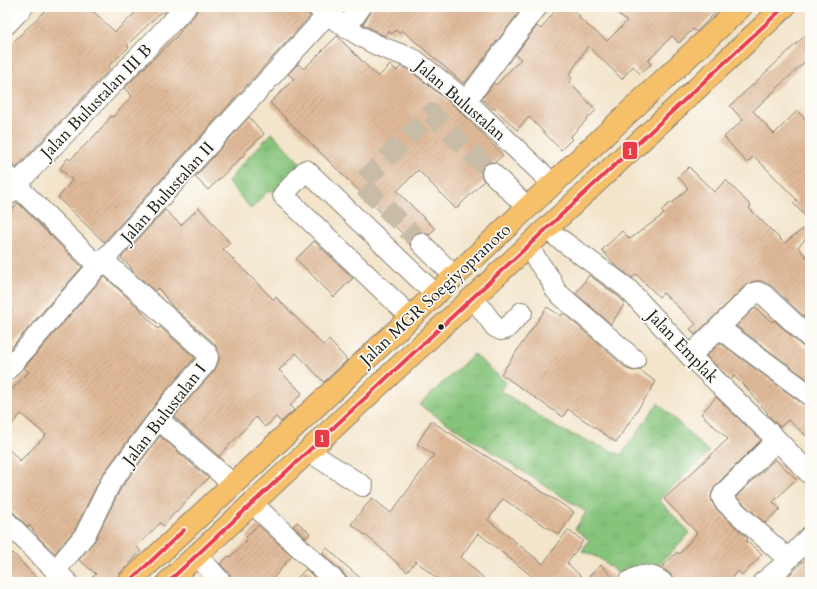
<svg xmlns="http://www.w3.org/2000/svg" width="817" height="589" font-family="Cardo,serif">
<style>
.grass{fill:url(#grass-tufts);stroke:#51704c}
.building{fill:url(#building-hatch)}
.lines{fill:none;stroke-linecap:round;stroke-linejoin:round}
.minor-tunnel{stroke:#c8bca7;stroke-width:20;stroke-dasharray:20 10;stroke-linecap:butt}
.minor-casing{stroke:#888073;stroke-width:22}
.highway-casing{stroke:#888073;stroke-width:24}
.minor{stroke:#fff;stroke-width:20}
.highway{stroke:#f6c06b;stroke-width:22}
.bus-1-casing{stroke:#fdfcf7;stroke-width:7}
.bus-1{stroke:#e83d46;stroke-width:4}
.bus-dot{fill:#1c1c1c;stroke:#fdfcf7;stroke-width:1.5}
.labels{text-anchor:middle;stroke-width:3.5;stroke-linejoin:round;paint-order:stroke}
.street-label{font-size:17px;fill:#1c1c1c;stroke:#fdfcf7}
.line-badge{stroke:#fdfcf7;stroke-width:1.5}
.badge-label{font-size:11px;text-anchor:middle;font-weight:bold;fill:#fff}
</style>
<defs>
<pattern id="grass-tufts" width="24" height="20" patternUnits="userSpaceOnUse"><rect width="24" height="20" fill="#86c47b"/><path d="M3 7l-1-3M5 7V3M7 7l1-3M15 17l-1-3M17 17v-4M19 17l1-3" fill="none" stroke="#73a86a"/></pattern>
<pattern id="building-hatch" width="6" height="6" patternUnits="userSpaceOnUse"><rect width="6" height="6" fill="#e0ba99"/><path d="M-1 1l2-2M0 6l6-6M5 7l2-2" fill="none" stroke="#c09f83"/></pattern>
</defs>
<rect width="100%" height="100%" fill="#fdfcf7"/>
<filter id="ink" filterUnits="userSpaceOnUse"><feTurbulence type="fractalNoise" baseFrequency=".025" numOctaves="2"/><feDisplacementMap in="SourceGraphic" scale="8" xChannelSelector="R" yChannelSelector="G"/><feConvolveMatrix kernelMatrix="1 2 1 2 8 2 1 2 1" color-interpolation-filters="sRGB"/></filter>
<filter id="wash" filterUnits="userSpaceOnUse"><feTurbulence type="fractalNoise" baseFrequency=".012" numOctaves="4" result="noise"/><feDisplacementMap in="SourceGraphic" scale="16" xChannelSelector="R" yChannelSelector="G"/><feGaussianBlur stdDeviation="0.9" result="paint"/><feColorMatrix in="noise" values="0 0 0 0 0 0 0 0 0 0 0 0 0 0 0 0 0 1.4 0 .05"/><feComposite in="paint" operator="in"/></filter>
<g filter="url(#wash)">
<rect width="100%" height="100%" fill="#f3e4ca"/>
<g class="grass">
<polygon points="272,133 303,166 278,191 268,191 251,209 228,182 240,166"/>
<polygon points="474,354 507,383 500,390 557,428 621,455 658,403 709,452 659,500 690,533 655,569 623,577 599,558 582,551 589,540 575,529 586,512 419,405"/>
</g>
<g id="blocks">
<g class="building">
<polygon points="49,7 89,7 94,13 94,12 115,32 135,13 129,7 170,7 163,14 161,12 127,45 129,47 108,67 110,69 16,168 12,165 7,165 7,48"/>
<polygon points="197,7 306,7 307,12 310,16 104,242 58,198 72,180 60,168 68,158 70,160 102,128 111,116 113,117 132,96 124,88 144,68 177,36 181,31 180,30 195,15 197,10"/>
<polygon points="372,7 523,7 464,84 402,30 399,33 396,30 392,34 388,31 384,36 363,24 370,14"/>
<polygon points="558,7 570,7 580,16 579,18 607,41 627,21 609,7 721,7 696,32 693,29 679,43 672,36 648,61 651,64 640,74 633,66 622,79 588,46 569,75 572,78 569,82 596,110 570,137 572,139 561,150 529,117 517,130 494,108 493,109 482,99 494,83 496,85 521,59 515,55 537,26 541,29"/>
<polygon points="810,31 810,57 753,111 774,134 797,111 810,124 810,221 793,203 797,200 754,156 747,163 724,137 743,120 730,106"/>
<polygon points="337,36 378,77 390,65 397,71 401,66 409,70 457,108 503,155 495,162 489,162 484,165 481,171 481,176 484,181 456,209 418,170 397,191 435,229 429,235 424,232 418,232 413,235 410,241 270,103 294,79 288,74 298,64 304,69"/>
<polygon points="249,117 264,134 245,152 246,153 208,190 195,177"/>
<polygon points="689,167 714,192 726,180 751,206 749,208 784,243 810,224 810,234 798,247 810,261 810,322 772,286 762,281 754,281 746,285 695,335 690,329 696,324 663,293 659,297 636,274 632,278 616,266 602,250 622,231 630,239 664,214 661,211 670,203 671,204 688,188 678,177"/>
<polygon points="18,203 82,267 7,352 7,316 12,311 7,305 7,215"/>
<polygon points="199,208 230,243 223,249 274,300 276,297 323,345 329,340 347,360 324,382 296,353 279,370 302,393 290,406 294,410 281,422 276,417 265,427 256,417 219,456 223,460 174,417 180,409 215,370 219,360 219,353 217,348 214,343 173,307 158,288 155,291 135,274 130,267 131,267 121,258 165,210 181,225"/>
<polygon points="314,241 353,278 334,297 296,259"/>
<polygon points="589,275 619,297 625,303 611,324 576,294"/>
<polygon points="104,276 141,310 141,311 158,329 160,327 195,358 162,395 102,475 75,529 55,553 40,539 30,526 28,527 7,506 7,447 20,461 46,435 21,414 7,430 7,394 29,372 24,368"/>
<polygon points="547,307 561,316 563,313 627,369 633,371 640,370 656,382 616,442 568,409 563,417 501,374"/>
<polygon points="755,308 772,322 774,320 802,346 807,349 810,349 810,381 736,326"/>
<polygon points="720,343 803,404 810,406 810,439 788,420 780,427 767,414 768,413 745,386 745,387 734,376 731,380 706,356"/>
<polygon points="716,397 761,440 716,485 712,492 711,497 712,502 716,509 748,539 746,541 762,554 743,575 738,571 728,582 673,582 672,576 668,572 661,568 677,552 679,554 697,533 664,499 728,439 701,414"/>
<polygon points="431,421 574,512 559,535 503,499 488,520 543,564 568,530 583,541 567,563 585,580 601,565 617,582 566,582 560,576 555,582 539,582 478,533 461,557 488,582 441,582 416,561 407,572 374,542 351,524 372,498 391,513 434,455 417,444"/>
<polygon points="160,436 208,478 176,512 176,511 164,526 160,523 137,547 141,551 128,565 120,573 117,578 117,582 86,582 96,574 79,560 95,540 121,488"/>
<polygon points="775,459 796,479 773,502 780,509 765,523 736,497"/>
<polygon points="297,522 310,533 306,538 293,526"/>
<polygon points="258,525 292,556 270,582 232,582 232,579 230,574 220,564 229,556 230,557 248,539 246,537"/>
<polygon points="327,548 344,564 365,582 347,582 347,578 344,574 322,553"/>
<polygon points="13,553 40,582 7,582 7,559"/>
<polygon points="810,555 810,577 805,582 782,582"/>
<polygon points="306,569 319,582 293,582"/>
</g>
</g>
</g>
<g filter="url(#ink)">
<use href="#blocks" fill-opacity="0" stroke="#888073" stroke-width="1"/>
<g class="lines">
<polyline class="minor-tunnel" points="421,243 361,184 431,113 492,173"/>
<defs>
<g id="minor">
<path d="M 317,7 C 336,21 356,35 377,45 C 390,51 403,54 415,60 L 466,101 L 553,184"/>
<polyline points="7,24 23,7"/>
<polyline points="346,28 361,7"/>
<polyline points="466,101 537,7"/>
<polyline points="492,173 528,208"/>
<polyline points="8,176 16,185 98,266"/>
<polyline points="7,196 16,185 186,7"/>
<polyline points="546,229 627,288 690,356 777,440 810,474"/>
<polyline points="421,243 454,276"/>
<polyline points="527,246 551,280 554,288 558,293 635,360"/>
<polyline points="473,297 495,327 501,330 506,329 522,312"/>
<polyline points="411,317 283,195 306,170 435,294"/>
<polyline points="719,328 810,395"/>
<polyline points="690,356 754,293 757,292 764,295 810,338"/>
<polyline points="7,370 98,266 318,25 327,14"/>
<polyline points="158,419 233,484"/>
<polyline points="777,440 724,493 722,497 724,501 788,559"/>
<polyline points="308,451 363,486"/>
<polyline points="252,503 336,582"/>
<polyline points="7,522 67,582"/>
<polyline points="197,555 221,582"/>
<polyline points="55,571 85,535 111,482 171,402 206,363 208,357 206,352 104,261"/>
<path d="M 628,582 C 641,574 649,573 662,582"/>
<polyline points="763,582 779,569 810,536"/>
</g>
<g id="highway">
<polyline points="129,582 741,7"/>
<polyline points="168,582 784,7"/>
</g>
</defs>
<use href="#minor" class="minor-casing"/>
<use href="#highway" class="highway-casing"/>
<use href="#minor" class="minor"/>
<use href="#highway" class="highway"/>
<defs>
<g id="bus-1">
<polyline points="129,582 184,530"/>
<polyline points="168,582 784,7"/>
</g>
</defs>
<use href="#bus-1" class="bus-1-casing"/>
<use href="#bus-1" class="bus-1"/>
</g>
</g>
<circle class="bus-dot" cx="441" cy="327" r="3.5"/>
<g class="labels">
<g class="street-label">
<text transform="translate(461 100) rotate(41)" y="6">Jalan Bulustalan</text>
<text transform="translate(96 101) rotate(-46)" y="6">Jalan Bulustalan III B</text>
<text transform="translate(167 192) rotate(-48)" y="6">Jalan Bulustalan II</text>
<text transform="translate(435 294) rotate(-43)" y="6">Jalan MGR Soegiyopranoto</text>
<text transform="translate(683 346) rotate(46)" y="6">Jalan Emplak</text>
<text transform="translate(164 414) rotate(-52)" y="6">Jalan Bulustalan I</text>
</g>
</g>
<g class="line-badge">
<rect x="622" y="141" width="16" height="19" rx="4" fill="#e83d46"/>
<rect x="314" y="429" width="16" height="19" rx="4" fill="#e83d46"/>
</g>
<g class="badge-label">
<text x="630" y="155">1</text>
<text x="322" y="442">1</text>
</g>
<rect width="817" height="589" fill="none" stroke="#fdfcf7" stroke-width="24"/>
</svg>
